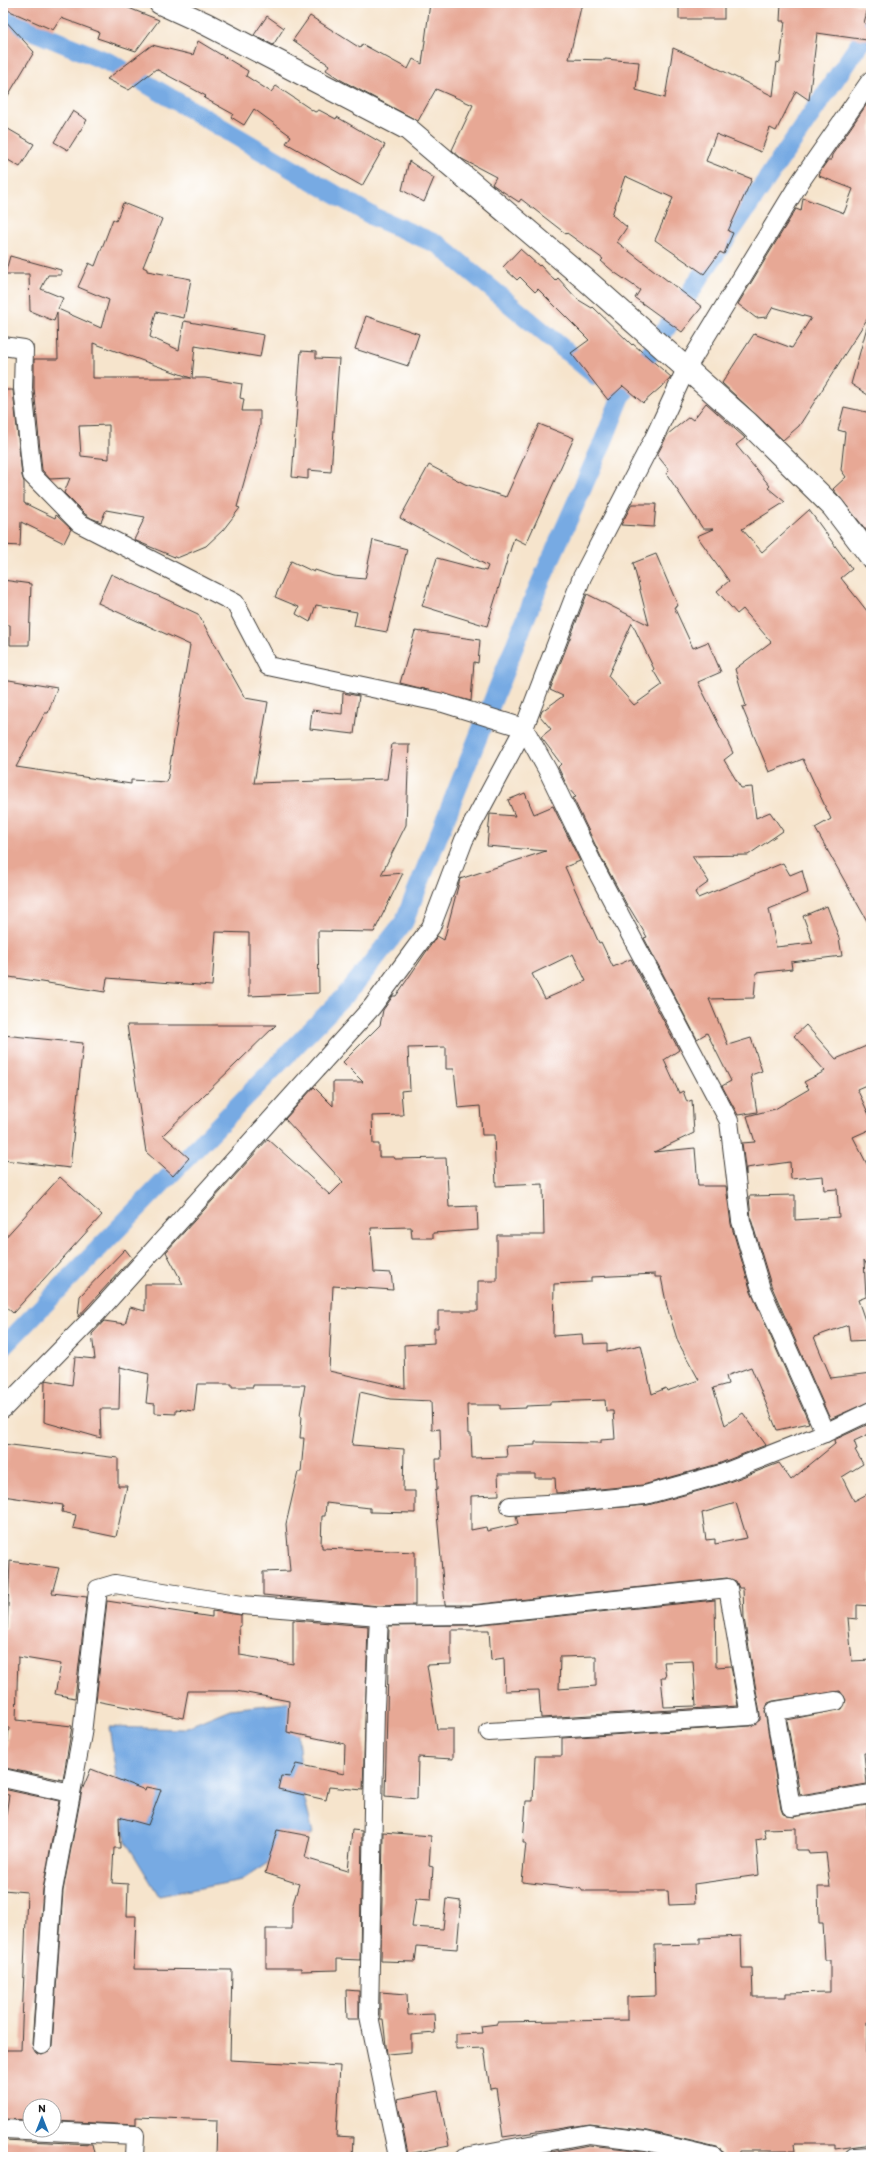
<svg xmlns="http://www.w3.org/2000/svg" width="874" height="2160" font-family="Itim,sans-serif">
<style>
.water{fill:#77aae3;stroke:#4a6380}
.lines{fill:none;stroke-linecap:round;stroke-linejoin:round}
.canal{stroke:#77aae3;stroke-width:19}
.building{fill:#e7a895;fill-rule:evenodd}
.street-casing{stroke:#3d3a36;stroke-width:20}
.secondary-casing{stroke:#3d3a36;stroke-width:24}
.street{stroke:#fff;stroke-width:18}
.secondary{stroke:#fff;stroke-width:22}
</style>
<rect width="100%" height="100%" fill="#fff"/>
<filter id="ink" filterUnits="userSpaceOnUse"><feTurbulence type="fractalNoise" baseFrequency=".025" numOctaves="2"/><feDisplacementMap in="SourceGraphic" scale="8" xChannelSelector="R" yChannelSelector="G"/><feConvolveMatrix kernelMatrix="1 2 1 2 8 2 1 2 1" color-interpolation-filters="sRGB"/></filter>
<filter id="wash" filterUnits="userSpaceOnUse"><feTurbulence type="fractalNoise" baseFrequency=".012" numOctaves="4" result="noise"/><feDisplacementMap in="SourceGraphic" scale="16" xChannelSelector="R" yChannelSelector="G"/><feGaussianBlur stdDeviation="0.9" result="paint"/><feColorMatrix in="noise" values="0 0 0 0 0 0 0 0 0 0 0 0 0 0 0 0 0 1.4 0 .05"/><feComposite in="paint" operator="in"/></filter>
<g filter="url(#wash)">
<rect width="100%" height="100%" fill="#f6e4cc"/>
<polygon class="water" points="295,1702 303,1793 313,1833 242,1880 159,1896 126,1842 109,1727 182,1729 230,1709"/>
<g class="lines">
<g class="canal">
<polyline points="3,19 111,63 374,217 439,245 596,376"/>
<polyline points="3,1347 350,990 404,922 537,590 603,442 621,397 706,268 871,27"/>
</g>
</g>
<g id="blocks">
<g class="building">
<polygon points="3,3 116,3 159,20 136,51 97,38 99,32 61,18 53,30 3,8"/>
<polygon points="430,3 582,3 569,59 605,60 605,59 639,62 636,90 665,98 673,48 703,61 773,96 777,62 780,63 785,21 780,21 781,3 851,3 868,8 864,23 871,28 871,34 867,40 817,33 809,100 796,91 776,131 770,128 761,152 716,134 706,161 752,179 728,231 733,233 724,254 720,252 704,274 655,240 673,198 625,176 612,215 627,227 617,242 702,307 682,332 635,298 640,290 614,272 601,261 603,259 567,233 566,234 521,199 519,202 499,189 492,184 496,177 462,159 452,150 473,105 436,89 418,121 341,80 326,70 329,65 293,40 310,16 360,48 362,44 408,69 413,59 422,64"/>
<rect x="679" y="3" width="45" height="16"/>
<polygon points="267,16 284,28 273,45 254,35"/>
<polygon points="3,18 34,52 3,104"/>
<polygon points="198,41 248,71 246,76 271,92 276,86 315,112 319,110 336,119 337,117 385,145 362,186 286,143 291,136 254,109 244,125 231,117 233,114 204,98 206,96 156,69 129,90 107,79 152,45 193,55"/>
<polygon points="871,98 871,313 799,426 783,440 722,383 754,334 792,348 811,318 773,307 767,317 756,318 738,304 796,209 801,211 803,198 844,213 853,189 819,176 821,170 828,160 831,160 832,155"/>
<polygon points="73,111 87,120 68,150 54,142"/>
<polygon points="3,126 34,144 20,167 3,157"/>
<polygon points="409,161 434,178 424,202 402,190"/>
<path d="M 123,203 L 162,219 L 143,267 L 147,269 L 147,271 L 191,279 L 184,318 L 156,312 L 150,337 L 179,350 L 184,321 L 264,335 L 260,357 L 195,346 L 192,378 L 205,378 L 242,384 L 240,398 L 244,399 L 242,411 L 260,411 L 260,425 L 237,507 L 240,508 L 223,530 L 206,546 L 177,558 L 134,540 L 145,517 L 106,510 L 101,522 L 91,518 L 85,514 L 64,493 L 70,478 L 50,479 L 42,470 L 34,388 L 34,359 L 58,359 L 57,312 L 54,321 L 30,311 L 29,274 L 5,274 L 10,256 L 61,270 L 61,275 L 48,275 L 41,289 L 63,298 L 58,309 L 101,328 L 109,300 L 78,287 L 89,263 L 95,266 L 113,219 L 116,221 ZM 93,343 L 191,378 L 93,378 ZM 109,425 L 109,459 L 81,456 L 79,426 Z"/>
<polygon points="520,249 539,266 540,265 555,281 558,278 577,299 592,308 593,307 632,345 633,344 671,377 669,380 643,403 623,386 608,400 571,353 589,340 538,289 535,292 520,277 517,280 503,267"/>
<polygon points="366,316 419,334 408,366 355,349"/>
<polygon points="867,327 871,328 871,397 851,384"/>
<polygon points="301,351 316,352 316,358 339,359 331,472 308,470 308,479 292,477"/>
<polygon points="3,390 13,390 22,476 24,482 24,503 55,518 56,515 71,529 64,543 21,522 20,546 3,545"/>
<polygon points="706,403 745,438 736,445 770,486 768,488 785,502 742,529 762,552 809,510 852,569 841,578 871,616 871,928 815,828 831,819 803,759 769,772 742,707 746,706 735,669 771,642 743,609 737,614 717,591 729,581 697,536 713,529 703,529 666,473 669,470 657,455 668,434 689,417 693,420"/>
<polygon points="844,407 871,413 871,536 833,489 846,477 841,470 845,432 838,430"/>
<polygon points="539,424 574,438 526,544 514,538 487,626 422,606 437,558 486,571 488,566 400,518 429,465 465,484 506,497"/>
<polygon points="632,504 656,504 654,527 621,525"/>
<polygon points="373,540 407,549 387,632 354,626 357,612 316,605 310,622 296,614 299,607 275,597 291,561 314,572 315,570 333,576 365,579"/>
<path d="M 656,554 L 678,606 L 674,607 L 693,648 L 708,642 L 721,672 L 698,682 L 733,753 L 724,760 L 741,788 L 752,787 L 756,818 L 770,812 L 783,831 L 748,855 L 692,856 L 709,882 L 695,892 L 698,898 L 783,863 L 790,875 L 802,870 L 808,893 L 769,909 L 776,947 L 813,943 L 803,916 L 827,906 L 839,938 L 842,956 L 791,962 L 792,969 L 756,973 L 754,998 L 709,999 L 728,1045 L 751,1038 L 762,1071 L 751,1075 L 757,1112 L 738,1115 L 722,1086 L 731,1081 L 707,1033 L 697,1039 L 644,938 L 647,937 L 629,907 L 628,907 L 602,859 L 573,798 L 576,797 L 568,788 L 558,767 L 561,764 L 541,737 L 551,729 L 540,716 L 542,711 L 563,696 L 550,690 L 587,594 L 649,625 L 633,563 ZM 632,623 L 654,669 L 653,670 L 662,685 L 634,705 L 608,676 Z"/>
<polygon points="111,574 198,614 245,698 268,702 254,783 387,779 392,744 409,744 406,825 381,875 403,873 374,932 318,931 319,993 249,996 249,933 216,932 212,986 107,978 105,992 3,976 3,679 57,688 48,713 45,713 16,767 131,784 131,780 167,782 190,645 98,603"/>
<polygon points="3,580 31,584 29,645 10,645 10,625 3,625"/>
<polygon points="415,631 480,640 478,663 474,662 471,701 400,683"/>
<polygon points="343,693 359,696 354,734 310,729 312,710 342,714"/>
<path d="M 525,793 L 534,814 L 553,806 L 580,861 L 565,867 L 599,943 L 601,942 L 613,967 L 631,959 L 679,1050 L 664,1060 L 679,1093 L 683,1091 L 687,1102 L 692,1100 L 694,1133 L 654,1152 L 695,1148 L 698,1186 L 726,1186 L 731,1224 L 751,1292 L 809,1423 L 777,1430 L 751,1367 L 726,1376 L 728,1384 L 713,1388 L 725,1425 L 743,1413 L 766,1445 L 718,1464 L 643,1485 L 556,1493 L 555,1478 L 535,1478 L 535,1474 L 498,1474 L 499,1495 L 471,1496 L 471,1530 L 486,1527 L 487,1531 L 518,1524 L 516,1516 L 648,1505 L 724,1484 L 779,1463 L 791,1480 L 835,1444 L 834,1440 L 871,1423 L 871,1433 L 854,1441 L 857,1449 L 855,1450 L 863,1464 L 842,1477 L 854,1501 L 871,1492 L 871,1606 L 857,1605 L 857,1619 L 848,1618 L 852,1661 L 871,1660 L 871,1753 L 864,1753 L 867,1784 L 800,1795 L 787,1720 L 842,1709 L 846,1700 L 840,1691 L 773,1701 L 768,1703 L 765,1712 L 781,1809 L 783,1814 L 793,1817 L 867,1805 L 868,1855 L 871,1855 L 871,1978 L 870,2023 L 867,2023 L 867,2074 L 871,2074 L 871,2144 L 835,2149 L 835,2144 L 794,2144 L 795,2151 L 739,2151 L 738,2157 L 725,2157 L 722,2150 L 717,2147 L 648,2131 L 590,2124 L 503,2137 L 496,2088 L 490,2089 L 484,2048 L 456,2049 L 456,2034 L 482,2033 L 481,2026 L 497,2024 L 497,2022 L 627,2020 L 627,1997 L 655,1996 L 654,1945 L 700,1944 L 700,1938 L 741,1936 L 742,1968 L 752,1968 L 753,1997 L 786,1997 L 786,1993 L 830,1992 L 830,1960 L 825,1960 L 823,1923 L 819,1923 L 818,1887 L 830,1887 L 826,1853 L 809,1854 L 808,1850 L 796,1850 L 796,1828 L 764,1829 L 766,1838 L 756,1840 L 759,1875 L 694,1884 L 695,1904 L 669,1905 L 668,1891 L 582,1891 L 582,1889 L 522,1882 L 526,1843 L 523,1843 L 526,1801 L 533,1801 L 535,1756 L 562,1756 L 562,1738 L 751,1726 L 760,1720 L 760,1714 L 744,1618 L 743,1588 L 739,1588 L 736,1581 L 727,1578 L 471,1605 L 445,1605 L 435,1490 L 437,1490 L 436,1459 L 441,1459 L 440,1429 L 432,1430 L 431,1401 L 390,1399 L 360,1392 L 352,1445 L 404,1449 L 403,1491 L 415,1491 L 415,1513 L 370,1512 L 370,1508 L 326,1503 L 325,1516 L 322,1516 L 321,1545 L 322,1545 L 322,1548 L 415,1552 L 415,1605 L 379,1606 L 263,1595 L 263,1572 L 290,1571 L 286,1524 L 298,1472 L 301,1472 L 304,1438 L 300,1438 L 302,1416 L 300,1415 L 305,1385 L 253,1385 L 253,1387 L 232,1387 L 232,1384 L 197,1384 L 194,1411 L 176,1409 L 176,1414 L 155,1413 L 155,1404 L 146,1403 L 149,1374 L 120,1367 L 119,1409 L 100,1409 L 101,1438 L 44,1422 L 45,1381 L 46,1380 L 72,1385 L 75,1357 L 95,1359 L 92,1334 L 104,1321 L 125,1324 L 130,1307 L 145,1311 L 145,1284 L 183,1284 L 166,1252 L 268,1139 L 330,1195 L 343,1182 L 285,1119 L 314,1087 L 333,1106 L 333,1082 L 363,1082 L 343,1062 L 380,1025 L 383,1010 L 393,996 L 396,996 L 437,936 L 444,940 L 460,879 L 546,851 L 487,846 L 490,814 L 515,816 L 508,800 ZM 573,954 L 586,981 L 545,999 L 532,974 ZM 446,1047 L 446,1069 L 454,1069 L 458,1108 L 480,1106 L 482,1135 L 494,1135 L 496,1186 L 543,1184 L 544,1235 L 497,1235 L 497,1281 L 478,1281 L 478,1311 L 438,1311 L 438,1328 L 434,1328 L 434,1343 L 404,1345 L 405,1388 L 329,1371 L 333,1286 L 393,1290 L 391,1273 L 374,1272 L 371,1228 L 411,1227 L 412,1238 L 433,1238 L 433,1233 L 478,1230 L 477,1206 L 449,1207 L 446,1158 L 395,1159 L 394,1157 L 379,1157 L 379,1144 L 373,1144 L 372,1116 L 403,1115 L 401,1091 L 410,1090 L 408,1048 ZM 655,1274 L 655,1277 L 661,1277 L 667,1307 L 678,1342 L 699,1380 L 667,1391 L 666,1388 L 652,1394 L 641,1345 L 607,1352 L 607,1343 L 583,1344 L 582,1334 L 553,1336 L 554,1284 L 591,1282 L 591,1277 ZM 605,1400 L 606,1411 L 613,1411 L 615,1439 L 601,1440 L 601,1443 L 535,1442 L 535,1445 L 506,1446 L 507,1457 L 472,1458 L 471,1434 L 468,1434 L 467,1405 L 500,1405 L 500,1409 L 526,1408 L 526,1406 L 550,1405 L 550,1402 ZM 736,1503 L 747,1538 L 715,1544 L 715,1539 L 706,1540 L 702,1513 Z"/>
<polygon points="127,1025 276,1025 163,1135 189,1158 173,1176 146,1152"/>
<polygon points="806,1025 836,1059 871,1044 871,1083 857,1089 871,1119 871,1129 853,1137 871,1172 871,1272 864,1260 866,1297 858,1300 868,1329 869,1340 850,1341 848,1325 814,1337 831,1378 871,1373 871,1401 830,1419 771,1285 751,1219 749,1196 795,1195 795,1220 839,1217 837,1189 824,1190 823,1176 791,1179 790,1162 746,1168 746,1175 742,1143 755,1142 747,1116 775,1109 809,1089 804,1082 825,1071 794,1036"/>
<polygon points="3,1035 83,1043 70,1168 3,1160"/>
<polygon points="60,1177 102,1215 13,1313 3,1304 3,1240"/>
<polygon points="125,1249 132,1258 78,1317 80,1296"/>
<polygon points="3,1444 118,1458 118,1486 127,1486 116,1537 73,1528 76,1515 62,1512 63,1505 3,1496"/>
<polygon points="10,1561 59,1568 52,1593 87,1597 75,1698 55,1694 61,1664 18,1657 16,1720 72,1726 63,1780 5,1768 9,1728 3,1728 3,1629 7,1629"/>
<path d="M 715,1600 L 716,1667 L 731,1666 L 738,1706 L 541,1718 L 539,1690 L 505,1691 L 504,1658 L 491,1660 L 489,1630 L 451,1630 L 451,1664 L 427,1665 L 437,1729 L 453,1729 L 453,1759 L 418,1757 L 417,1799 L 385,1796 L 389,1626 L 473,1625 ZM 596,1656 L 596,1686 L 559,1689 L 560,1657 ZM 693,1661 L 696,1706 L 664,1707 L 661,1677 L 666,1677 L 664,1662 Z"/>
<polygon points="107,1601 212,1617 212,1611 241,1615 241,1626 239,1626 240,1655 293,1664 293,1620 368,1626 363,1790 329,1787 326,1800 278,1789 281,1776 290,1777 296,1764 344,1774 345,1744 287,1732 289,1701 236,1691 188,1691 183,1718 96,1701"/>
<polygon points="91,1769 145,1790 146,1787 161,1790 148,1825 119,1817 120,1848 114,1848 112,1883 128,1884 127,1916 136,1916 134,1969 232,1970 230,2060 340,2066 336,2136 353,2137 352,2157 216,2157 217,2120 136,2117 136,2125 54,2121 54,2106 30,2106 30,2120 3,2119 3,2050 21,2050 27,1892 3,1890 3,1834 9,1795 3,1794 3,1789 59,1801 43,1889 32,2044 36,2053 42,2055 50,2051 52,2046 63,1891 82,1790"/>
<polygon points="277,1830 310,1836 305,1858 348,1871 352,1830 362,1831 360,1960 337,1959 337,1970 301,1971 301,1968 266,1968 266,1929 292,1929 292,1907 299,1884 265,1873"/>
<polygon points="383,1832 431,1836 429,1866 433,1867 431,1900 416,1899 412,1927 443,1929 446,1899 461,1901 457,1949 417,1946 415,1962 381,1961"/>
<polygon points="346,1990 359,1991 359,2019 347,2019"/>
<polygon points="380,1992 407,1994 408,2015 434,2014 435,2033 411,2035 411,2052 387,2054 383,2019 380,2019"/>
<polygon points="438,2091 449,2146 408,2154 397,2099"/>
<polygon points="3,2140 92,2144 95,2157 3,2157"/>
<polygon points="589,2145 644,2151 669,2157 542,2157 541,2154"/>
</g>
</g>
</g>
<g filter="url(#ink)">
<use href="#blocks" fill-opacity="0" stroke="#3d3a36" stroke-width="1"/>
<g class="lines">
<defs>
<g id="street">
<polyline points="3,346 24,349 23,388 32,475 79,523 235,603 268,666 443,703 524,728 548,771 593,864 729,1121 741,1221 761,1289 825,1433"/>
<polyline points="3,1409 97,1313 372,1007 431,927 464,840 524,728 582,577 654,438 686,369 800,182 871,80"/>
<polyline points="510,1506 564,1503 645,1495 721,1474 825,1433 871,1411"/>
<polyline points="836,1701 775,1711 791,1807 871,1794"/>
<polyline points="3,1778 71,1793"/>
<polyline points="42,2045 53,1890 82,1734 98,1589 115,1584 242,1605 379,1616"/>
<polyline points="3,2129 135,2135 134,2157"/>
<polyline points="398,2157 369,2016 375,1708 379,1616 472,1615 728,1588 750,1716 489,1732"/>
<polyline points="465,2157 589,2134 646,2141 715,2157"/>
<polyline points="854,2157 871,2156"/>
</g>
<polyline id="secondary" points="160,3 206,24 408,129 585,279 748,423 833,507 871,557"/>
</defs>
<use href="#street" class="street-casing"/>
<use href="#secondary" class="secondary-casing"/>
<use href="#street" class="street"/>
<use href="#secondary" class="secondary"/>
</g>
</g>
<rect width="874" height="2160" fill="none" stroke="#fff" stroke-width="16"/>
<g transform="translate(42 2118)"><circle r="19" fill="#ffffff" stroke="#a4a4a4"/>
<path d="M0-3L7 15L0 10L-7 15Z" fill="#1f6fb2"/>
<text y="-6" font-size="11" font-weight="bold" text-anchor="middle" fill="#1c1c1c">N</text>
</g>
</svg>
